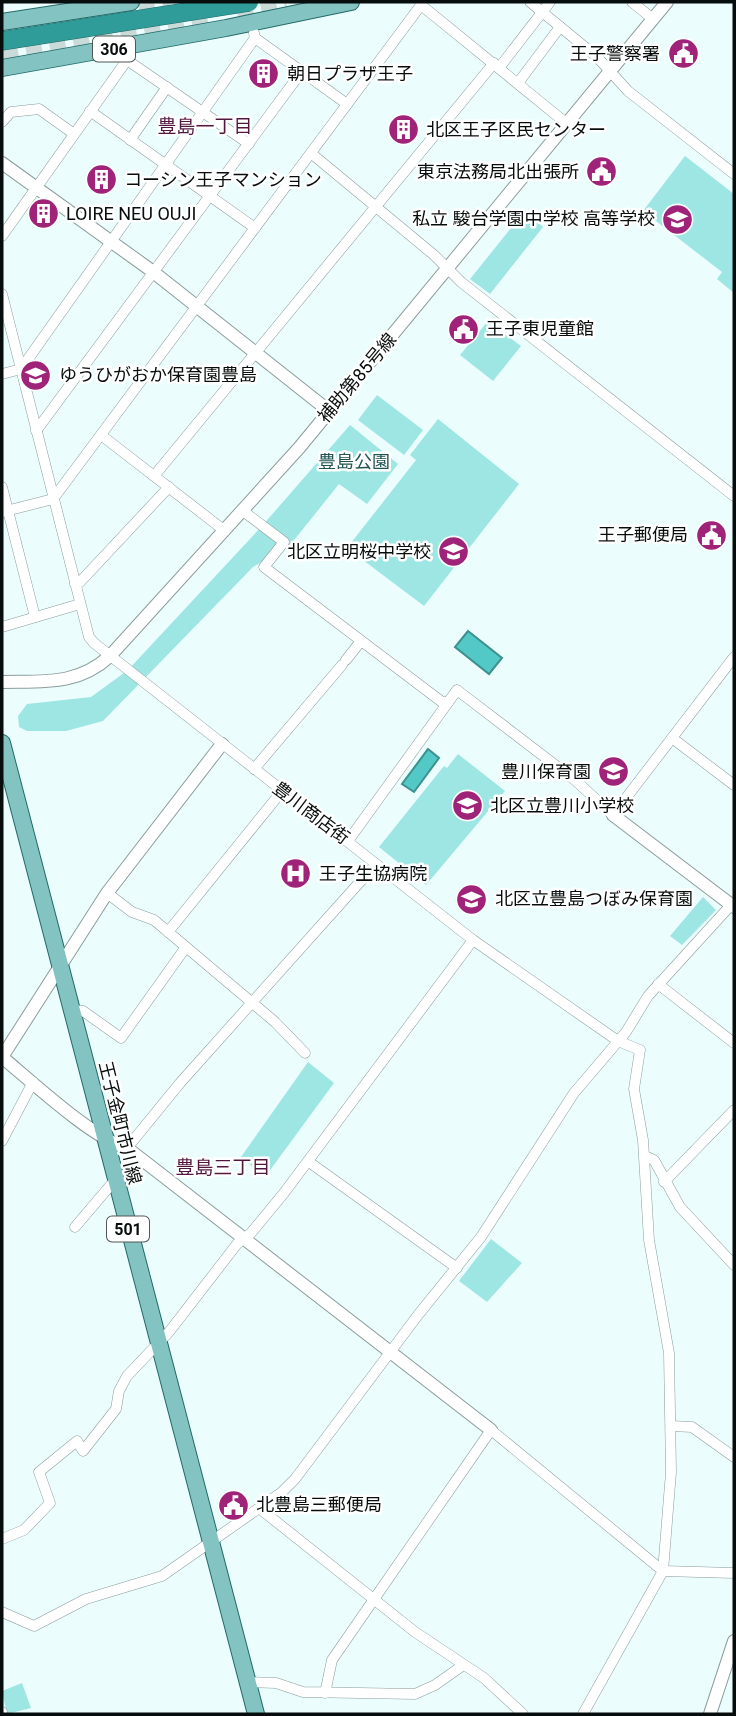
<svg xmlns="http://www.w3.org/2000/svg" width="736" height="1716" font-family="Roboto,'Noto Sans JP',sans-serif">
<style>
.green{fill:#9de6e3}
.water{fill:#53c9c7;stroke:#3c918f;stroke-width:2}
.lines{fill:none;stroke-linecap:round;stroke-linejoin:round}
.primary-tunnel{stroke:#c9dad9;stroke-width:16;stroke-dasharray:16 8;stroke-linecap:butt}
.minor-casing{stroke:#8a9c9b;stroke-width:11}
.tertiary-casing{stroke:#8a9c9b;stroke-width:14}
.primary-casing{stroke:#226a68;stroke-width:18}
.minor{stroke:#fff;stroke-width:10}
.tertiary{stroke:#fff;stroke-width:12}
.primary{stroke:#83c4c2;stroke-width:16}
.motorway-bridge-casing{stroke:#226a68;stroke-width:19;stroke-linecap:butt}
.motorway-bridge{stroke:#309c9a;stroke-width:18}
.labels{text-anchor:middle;stroke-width:5;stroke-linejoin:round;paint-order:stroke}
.shield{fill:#fff;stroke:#515655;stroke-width:2}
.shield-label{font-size:16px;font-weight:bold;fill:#070d0c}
.poi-label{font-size:18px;fill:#070d0c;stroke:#fff;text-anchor:start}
.street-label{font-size:18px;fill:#070d0c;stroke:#fff}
.park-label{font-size:18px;fill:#215453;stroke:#fff}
.neighbourhood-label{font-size:19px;fill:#52173f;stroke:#fff}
</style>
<rect width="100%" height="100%" fill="#ebfefd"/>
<g class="green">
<polygon points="685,156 734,194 734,293 717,279 722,272 643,211"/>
<polygon points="524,212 543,227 490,294 470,279"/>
<polygon points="488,321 521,346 493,381 460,355"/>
<polygon points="377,395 423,430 404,455 358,420"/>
<polygon points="438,419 519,484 424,606 347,548 416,460 410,455"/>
<polygon points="350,425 398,464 367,504 339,484 291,544 253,567 103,721 66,731 27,731 19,727 18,716 27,704 91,697 128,670 262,526"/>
<polygon points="458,754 505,791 426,885 379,847 444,766 447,768"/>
<polygon points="703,897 716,910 682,945 670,936"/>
<polygon points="308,1062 334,1083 265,1177 241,1157"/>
<polygon points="491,1239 522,1263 487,1302 459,1281"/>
<polygon points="22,1683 31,1708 7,1714 2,1691"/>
</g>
<g class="water">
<polygon points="468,631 502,658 489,674 455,647"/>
<polygon points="428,749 439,758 414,792 402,784"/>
</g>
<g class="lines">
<g class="primary-tunnel">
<polyline points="115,11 170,2"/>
<polyline points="237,11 286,2"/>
<polyline points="3,58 211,16"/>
</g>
<defs>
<g id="minor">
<polyline points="530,2 597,57 628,91 734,174"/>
<polyline points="632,2 653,19"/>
<polyline points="421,5 566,123"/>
<polyline points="254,33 255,38 347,104"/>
<polyline points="126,54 127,60 249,144"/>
<polyline points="499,68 550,2"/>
<polyline points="518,83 560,27"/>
<polyline points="90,111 255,228"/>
<polyline points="2,122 11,112 39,109 74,134"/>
<polyline points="130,140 167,87"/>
<polyline points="312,154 434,255 461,282 734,496"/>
<polyline points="2,236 127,60"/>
<polyline points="2,294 89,637 94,643 473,940 618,1041 640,1050 634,1089 643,1140 649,1240 669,1353 671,1472 663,1571 583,1714"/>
<polyline points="2,374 21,369 255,38"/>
<polyline points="36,431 302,71"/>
<polyline points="101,435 225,531"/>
<polyline points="154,476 494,63"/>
<polyline points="2,487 35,617"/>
<polyline points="243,511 284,542 264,567 442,702 448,702"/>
<polyline points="2,512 53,499 421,5 420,2"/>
<polyline points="75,584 80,582 169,487"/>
<polyline points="2,627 80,604"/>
<polyline points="346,660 361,641"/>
<polyline points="672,738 734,785"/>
<polyline points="254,769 342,665"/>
<polyline points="348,841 457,690 576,781 613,815 734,657"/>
<polyline points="107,893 132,912 154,920 275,1022 305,1053"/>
<polyline points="168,932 282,791"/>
<polyline points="658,984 734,1043"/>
<polyline points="73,1010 83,1011 121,1038 186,947"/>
<polyline points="2,1141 33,1082"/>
<polyline points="127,1148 180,1083 376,864"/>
<polyline points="645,1156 654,1160 680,1207 734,1265"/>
<polyline points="309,1162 457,1268"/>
<polyline points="664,1182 734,1110"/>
<polyline points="75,1227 115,1180"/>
<polyline points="671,1426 692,1427 734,1457"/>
<polyline points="259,1508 415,1632 484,1678 523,1714"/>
<polyline points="2,1539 24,1530 50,1503 39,1472 77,1441 83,1451 116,1409 119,1391 127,1376 169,1332 237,1244 251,1233 284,1193 473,940"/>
<polyline points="663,1571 734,1573"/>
<polyline points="2,1612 34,1626 86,1599 162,1576 282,1492 295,1479 418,1315 481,1237 574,1093 626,1032 648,996 731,905"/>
<polyline points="248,1682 276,1683 303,1692 415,1694 435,1685 462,1666"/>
<polyline points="325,1693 332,1660 491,1430 663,1571"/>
<polyline points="2,1712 2,1714"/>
</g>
<g id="tertiary">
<polyline points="2,163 152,271 329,411"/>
<path d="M 2,682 C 43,681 77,686 110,656 L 299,448 L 667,2"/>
<path d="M 222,744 L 107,893 L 2,1057 C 31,1081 93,1139 127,1148 L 491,1430"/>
<polyline points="613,815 734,907"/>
<polyline points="710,1714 734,1641"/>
</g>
<g id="primary">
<polyline points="2,22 131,2"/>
<polyline points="2,68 226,28 351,2"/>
<polyline points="2,743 256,1714"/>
</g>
</defs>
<use href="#minor" class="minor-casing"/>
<use href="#tertiary" class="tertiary-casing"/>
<use href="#primary" class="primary-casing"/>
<use href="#minor" class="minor"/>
<use href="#tertiary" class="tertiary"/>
<use href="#primary" class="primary"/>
<defs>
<polyline id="motorway-bridge" points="2,41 249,2"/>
</defs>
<use href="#motorway-bridge" class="motorway-bridge-casing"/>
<use href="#motorway-bridge" class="motorway-bridge"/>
</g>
<defs>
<symbol id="civic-disc" viewBox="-11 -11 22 22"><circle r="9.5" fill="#9f2379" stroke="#fff"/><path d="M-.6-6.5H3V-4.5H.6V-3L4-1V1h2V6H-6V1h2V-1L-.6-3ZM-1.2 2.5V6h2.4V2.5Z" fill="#fff"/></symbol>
<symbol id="building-disc" viewBox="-11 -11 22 22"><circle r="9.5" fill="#9f2379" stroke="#fff"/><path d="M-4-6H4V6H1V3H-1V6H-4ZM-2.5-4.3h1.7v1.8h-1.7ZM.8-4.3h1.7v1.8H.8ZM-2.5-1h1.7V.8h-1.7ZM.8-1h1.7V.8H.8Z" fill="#fff"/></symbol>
<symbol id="school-disc" viewBox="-11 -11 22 22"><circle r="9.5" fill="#9f2379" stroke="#fff"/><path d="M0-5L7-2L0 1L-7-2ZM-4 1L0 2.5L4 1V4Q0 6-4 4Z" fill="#fff"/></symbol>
<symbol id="hospital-disc" viewBox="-11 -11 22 22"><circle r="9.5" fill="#9f2379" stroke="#fff"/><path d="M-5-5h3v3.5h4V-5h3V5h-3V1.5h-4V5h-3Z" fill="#fff"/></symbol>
</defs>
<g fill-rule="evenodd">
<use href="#civic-disc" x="666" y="36" width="35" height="35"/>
<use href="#building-disc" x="246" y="56" width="35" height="35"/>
<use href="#building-disc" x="386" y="112" width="35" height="35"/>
<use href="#civic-disc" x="584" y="154" width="35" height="35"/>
<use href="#building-disc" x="84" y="162" width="35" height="35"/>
<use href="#building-disc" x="26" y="196" width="35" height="35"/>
<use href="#school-disc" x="660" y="202" width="35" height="35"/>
<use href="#civic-disc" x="446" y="312" width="35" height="35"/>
<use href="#school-disc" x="18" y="358" width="35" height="35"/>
<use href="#civic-disc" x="694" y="518" width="35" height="35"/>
<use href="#school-disc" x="436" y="534" width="35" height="35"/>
<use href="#school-disc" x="596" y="754" width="35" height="35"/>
<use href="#school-disc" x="450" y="788" width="35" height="35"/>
<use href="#hospital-disc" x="278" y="856" width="35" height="35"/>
<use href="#school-disc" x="454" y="882" width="35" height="35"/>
<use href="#civic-disc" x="216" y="1488" width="35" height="35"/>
</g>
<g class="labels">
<g class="shield">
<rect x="93" y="36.5" width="42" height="25" rx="5"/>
<rect x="107" y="1216.5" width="42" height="25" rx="5"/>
</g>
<g class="shield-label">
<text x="114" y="55">306</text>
<text x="128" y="1235">501</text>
</g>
<g class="poi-label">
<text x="660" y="60" text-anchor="end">王子警察署</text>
<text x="287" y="80">朝日プラザ王子</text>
<text x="426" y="136">北区王子区民センター</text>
<text x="579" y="178" text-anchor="end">東京法務局北出張所</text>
<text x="124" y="186">コーシン王子マンション</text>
<text x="66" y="220">LOIRE NEU OUJI</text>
<text x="655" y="225" text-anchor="end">私立 駿台学園中学校 高等学校</text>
<text x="486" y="335">王子東児童館</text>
<text x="59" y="381">ゆうひがおか保育園豊島</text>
<text x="688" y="541" text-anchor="end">王子郵便局</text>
<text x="431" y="558" text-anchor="end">北区立明桜中学校</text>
<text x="591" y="778" text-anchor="end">豊川保育園</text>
<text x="490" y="812">北区立豊川小学校</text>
<text x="319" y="880">王子生協病院</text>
<text x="495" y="905">北区立豊島つぼみ保育園</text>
<text x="256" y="1511">北豊島三郵便局</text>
</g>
<g class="street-label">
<text transform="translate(357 378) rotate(-50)" y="6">補助第85号線</text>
<text transform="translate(311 813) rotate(37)" y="6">豊川商店街</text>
<text transform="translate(120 1123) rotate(76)" y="6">王子金町市川線</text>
</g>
<g class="park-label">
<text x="354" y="468">豊島公園</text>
</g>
<g class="neighbourhood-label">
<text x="205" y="133">豊島一丁目</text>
<text x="223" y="1174">豊島三丁目</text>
</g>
</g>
<rect width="736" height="1716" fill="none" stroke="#070d0c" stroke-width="7"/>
</svg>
